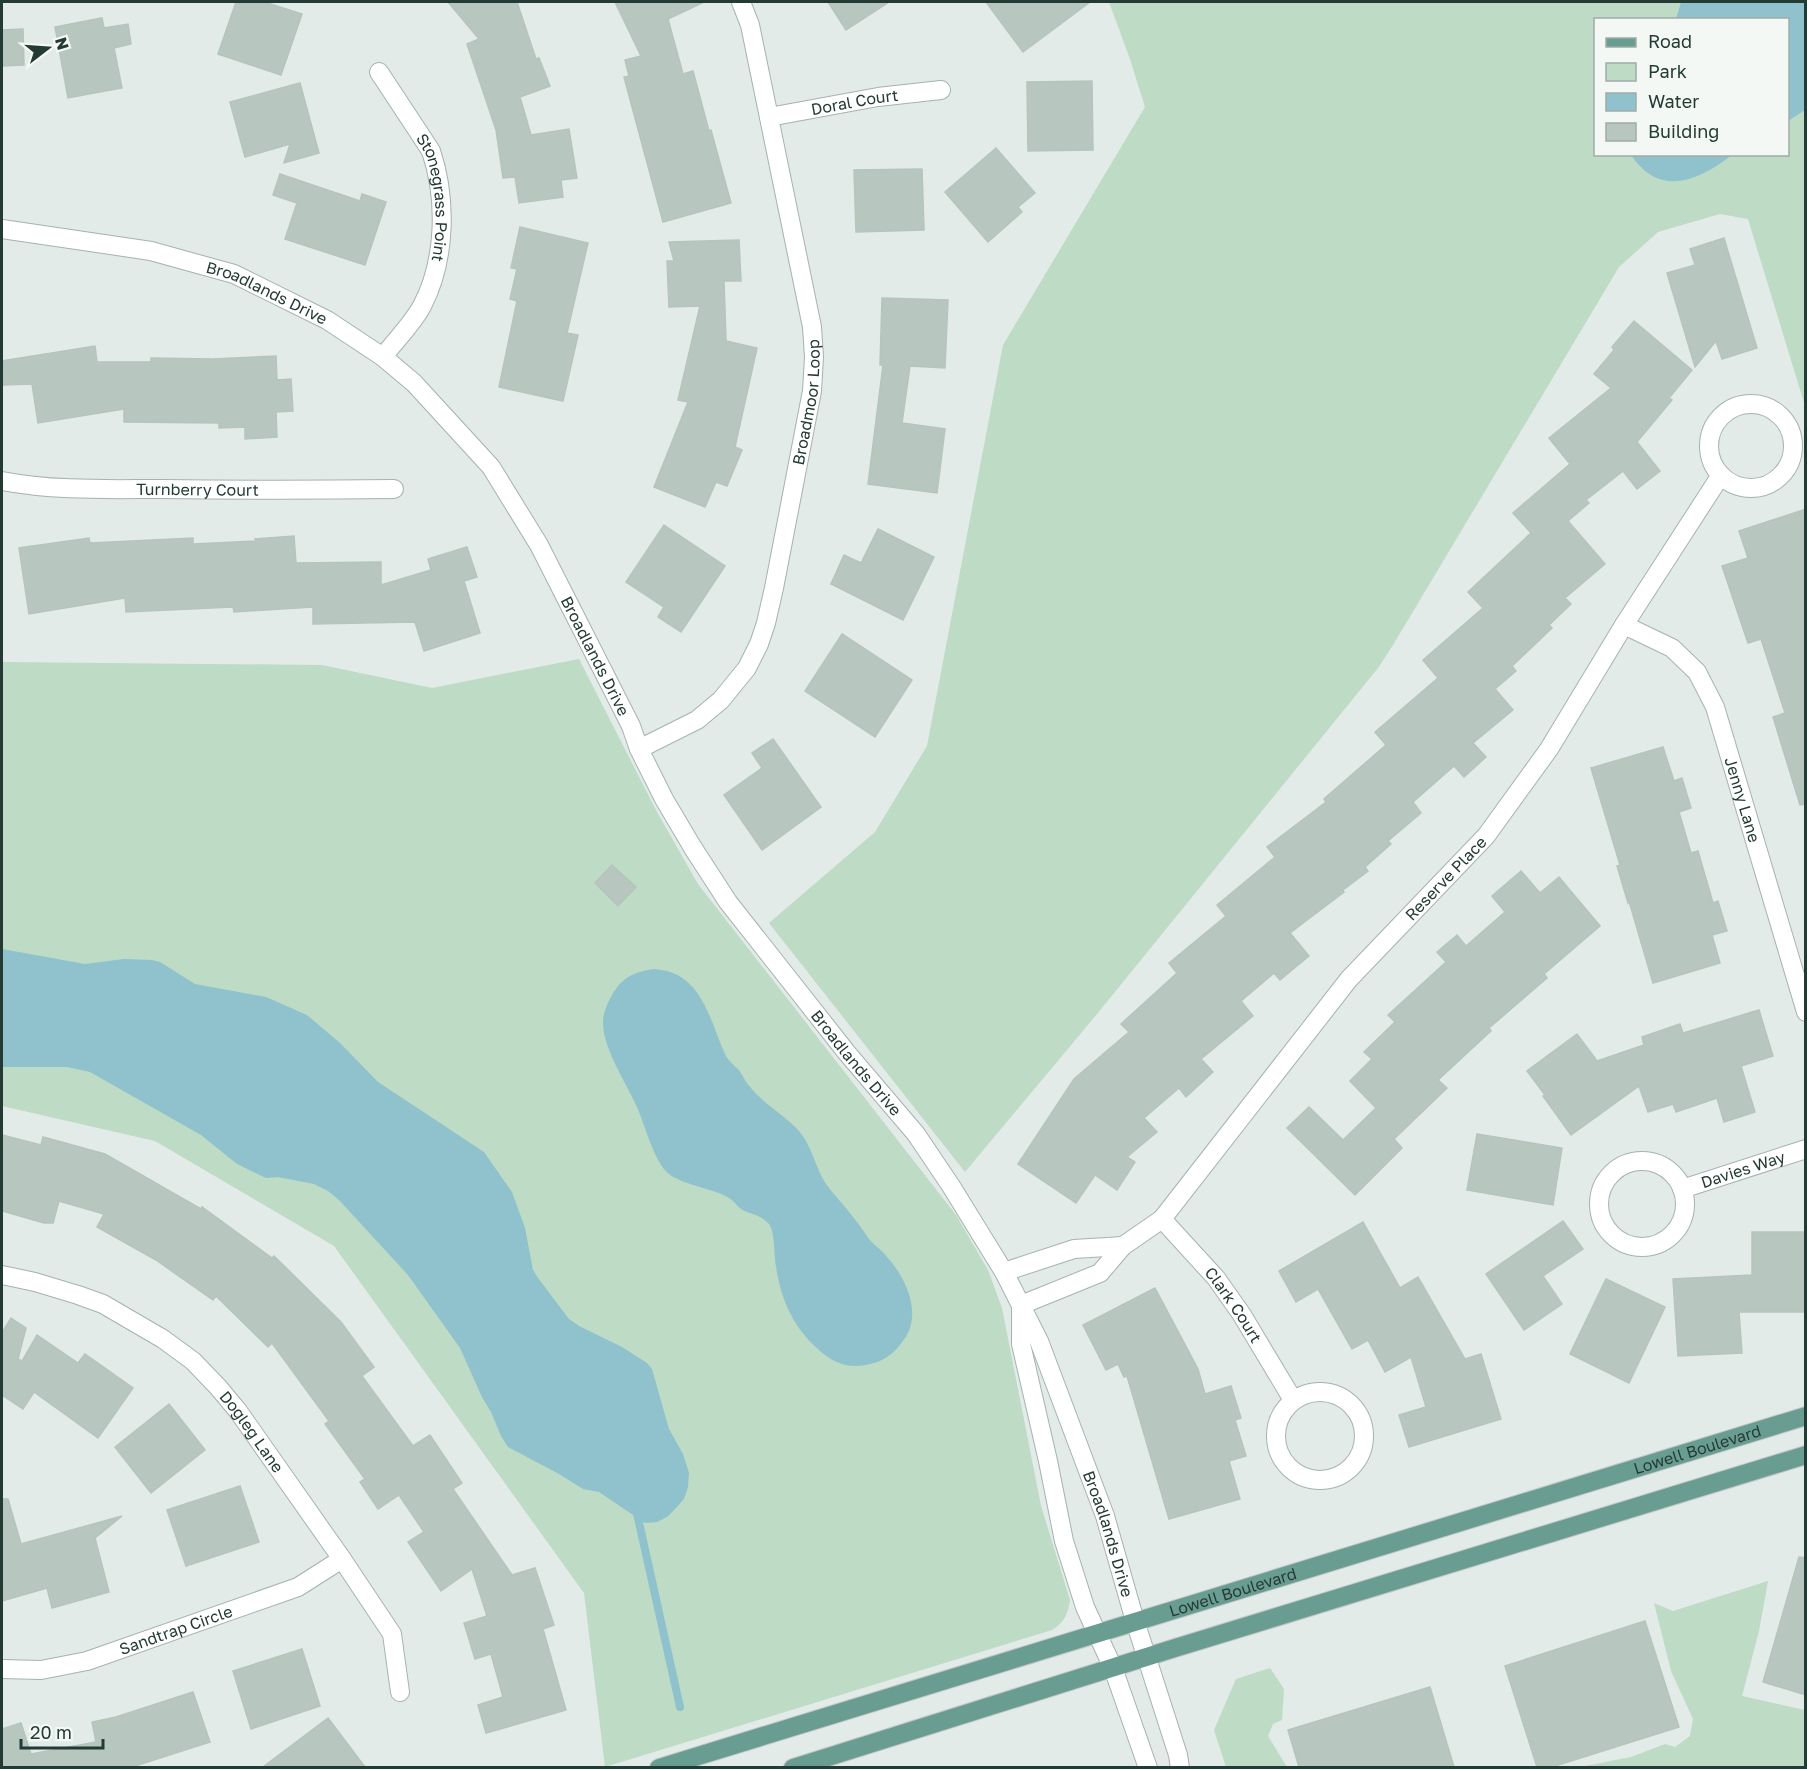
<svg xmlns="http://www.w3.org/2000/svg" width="1807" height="1769" font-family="'Golos Text',sans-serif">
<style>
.green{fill:#bddbc5;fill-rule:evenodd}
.water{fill:#8fc2cc}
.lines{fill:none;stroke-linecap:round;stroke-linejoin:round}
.stream{stroke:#8fc2cc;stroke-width:8}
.building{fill:#b8c6c0;stroke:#b5c4be;stroke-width:1.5}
.minor-casing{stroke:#a5b3ae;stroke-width:20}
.major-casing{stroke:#c2c8c6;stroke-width:20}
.minor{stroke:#fff;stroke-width:18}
.major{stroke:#6a9d91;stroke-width:18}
.labels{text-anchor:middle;stroke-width:6;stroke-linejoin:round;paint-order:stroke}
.street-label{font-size:16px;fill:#243b35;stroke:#f3f8f5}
</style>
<rect width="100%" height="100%" fill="#e2ebe7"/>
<g class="green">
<path d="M 1109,2 L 1805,2 L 1805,406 L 1748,219 L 1720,214 L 1658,232 L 1619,267 L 1393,645 L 1378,668 L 1097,1014 L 965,1172 L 769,923 L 875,832 L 927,746 L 1003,345 L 1145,107 L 1130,59 ZM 1596,20 L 1788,20 L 1788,154 L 1596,154 Z"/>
<path d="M 579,659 L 657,812 L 698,884 L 956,1215 L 988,1270 L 1002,1308 L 1041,1506 L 1070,1600 C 1068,1614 1064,1623 1052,1630 L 605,1767 L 584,1593 L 334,1246 L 155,1141 L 2,1106 L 2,662 L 322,665 L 432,688 Z"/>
<polygon points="1768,1581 1759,1631 1742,1696 1805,1710 1805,1767 1580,1767 1631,1757 1665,1744 1675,1747 1690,1736 1693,1719 1671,1671 1654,1603 1673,1611"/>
<polygon points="1270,1668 1284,1689 1282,1720 1273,1724 1268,1736 1287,1767 1226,1767 1214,1730 1236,1679"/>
</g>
<g class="water">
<polygon points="1681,2 1805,2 1805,110 1788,121 1788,20 1676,19"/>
<path d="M 1631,155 L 1732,155 C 1698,181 1660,198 1631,155 Z"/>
<polygon points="2,949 85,964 124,959 152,960 160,962 195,984 266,997 307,1015 340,1043 378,1082 484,1152 512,1192 525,1228 533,1270 538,1278 569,1319 579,1326 622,1347 647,1363 652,1369 669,1429 683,1454 689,1473 688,1487 684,1499 676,1508 667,1517 657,1522 645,1523 599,1492 583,1489 559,1474 508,1447 501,1436 491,1412 482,1397 460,1348 408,1275 339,1200 328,1191 314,1184 278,1177 266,1178 237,1164 201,1135 90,1072 67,1067 2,1067"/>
<path d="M 654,969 C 659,970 665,970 670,972 C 704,983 712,1026 725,1054 C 728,1061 734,1065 739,1070 C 743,1076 746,1083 751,1088 C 765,1105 784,1115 799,1131 C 812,1146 815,1167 826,1184 C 834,1195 845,1206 853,1217 C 859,1224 864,1232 869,1239 C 875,1246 883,1251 888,1258 C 907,1280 923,1315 903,1341 C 895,1352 886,1360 874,1363 C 857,1368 842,1367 828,1357 C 797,1335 781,1303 776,1266 C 774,1256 775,1232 769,1224 C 760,1214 751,1215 741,1209 C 737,1206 734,1201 729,1198 C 713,1188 685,1186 669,1174 C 654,1162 645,1125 637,1107 C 626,1082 603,1049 603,1022 C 603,1014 607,1004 611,997 C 621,978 633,972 654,969 Z"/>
</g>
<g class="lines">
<polyline class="stream" points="636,1509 680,1707"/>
</g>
<g class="building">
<polygon points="236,2 264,2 302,14 281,75 218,54"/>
<polygon points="448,2 517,2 536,59 539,58 550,86 520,97 531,135 569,129 577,178 561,180 563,197 519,203 515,177 503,178 496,130 467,44 479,39"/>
<polygon points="615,2 704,2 668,19 683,74 693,71 709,131 711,130 731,203 663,222 624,77 629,76 625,60 641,56"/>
<polygon points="828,2 889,2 846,30"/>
<polygon points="986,2 1090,2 1023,52"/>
<polygon points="102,18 104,28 128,24 131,44 114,48 122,88 68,98 55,27"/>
<polygon points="23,29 24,65 2,66 2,30"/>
<polygon points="1092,81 1093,150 1028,151 1027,82"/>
<polygon points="300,83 319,153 284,163 290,144 245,157 230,102"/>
<polygon points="996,148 1035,193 1018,207 1022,212 988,242 945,192"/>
<polygon points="922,169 924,230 856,232 854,170"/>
<polygon points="280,174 360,201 362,194 386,202 365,265 285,239 297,203 273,195"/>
<polygon points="520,227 588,243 567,333 578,335 563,401 499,387 517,301 510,299 517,269 511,268"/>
<polygon points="1724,238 1757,348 1722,359 1716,341 1695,367 1667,273 1695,265 1690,249"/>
<polygon points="739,240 741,281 724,281 726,341 757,348 735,447 742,450 727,486 716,482 705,507 654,487 688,402 678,400 700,306 669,307 667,261 674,261 669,242"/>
<polygon points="882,298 948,300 945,368 910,366 902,423 945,429 937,493 868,484 883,365 880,365"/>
<polygon points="1634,321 1692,370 1669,398 1672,400 1637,442 1660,471 1637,489 1623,471 1586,500 1589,503 1568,521 1605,564 1565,598 1571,604 1549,625 1552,628 1512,666 1516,671 1495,689 1513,710 1473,743 1486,757 1464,777 1454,766 1413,802 1421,813 1388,841 1391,844 1365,867 1368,871 1343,890 1344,892 1290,933 1309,956 1280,980 1274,973 1241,1001 1253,1016 1201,1059 1213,1072 1186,1097 1179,1088 1144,1118 1157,1132 1127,1157 1135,1162 1117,1190 1095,1175 1076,1203 1018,1164 1074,1079 1129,1032 1121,1024 1177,973 1169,963 1226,916 1217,905 1275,857 1267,847 1326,802 1324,799 1386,745 1375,732 1438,678 1423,660 1483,608 1468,592 1531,533 1513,513 1570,464 1549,438 1611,388 1594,374 1614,350 1612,347"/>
<polygon points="95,346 97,362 151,362 151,358 213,359 276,356 277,380 291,379 293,411 276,412 277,437 245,439 245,427 219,428 219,423 124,422 124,409 38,423 32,384 2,385 2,361"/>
<polygon points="1806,509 1806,804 1800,805 1773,717 1785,713 1761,639 1748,643 1722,566 1748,558 1739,531"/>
<polygon points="664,525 725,566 681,632 658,617 664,607 626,582"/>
<polygon points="878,529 934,557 903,620 831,584 844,555 861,563"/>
<polygon points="294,536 296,563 381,562 381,585 431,570 428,559 467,547 477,577 464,581 480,633 424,651 415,622 313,624 313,607 234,612 233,607 126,612 125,598 29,614 19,548 89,538 90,543 193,538 193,544 256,541 255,539"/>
<polygon points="842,634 912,680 875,737 805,691"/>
<polygon points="773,739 821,807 762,850 724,795 762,768 752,753"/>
<polygon points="1663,747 1674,781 1682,778 1691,808 1679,812 1691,853 1698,851 1713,903 1718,901 1727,931 1712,935 1720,963 1653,983 1629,901 1628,903 1617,866 1620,865 1591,768"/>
<polygon points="612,865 636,887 618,906 595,883"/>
<polygon points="1521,871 1540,893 1559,877 1600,926 1544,974 1547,978 1489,1028 1491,1031 1438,1080 1447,1088 1394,1139 1402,1148 1355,1195 1287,1128 1309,1107 1343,1140 1376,1108 1350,1081 1372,1059 1364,1052 1395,1022 1388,1015 1446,962 1437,952 1457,935 1466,946 1505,912 1492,896"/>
<polygon points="1759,1010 1773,1056 1741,1066 1755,1112 1724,1122 1717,1098 1676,1112 1673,1104 1648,1112 1639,1086 1571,1135 1543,1096 1545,1095 1527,1071 1577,1034 1597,1061 1644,1045 1642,1037 1680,1024 1683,1033"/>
<polygon points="1477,1134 1562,1148 1553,1205 1467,1190"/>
<polygon points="2,1135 41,1145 43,1137 105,1154 201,1209 202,1207 272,1258 274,1256 341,1322 374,1367 362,1376 413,1446 430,1435 462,1483 453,1489 512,1575 535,1568 554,1625 543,1629 566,1710 486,1733 478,1705 503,1697 491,1654 475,1659 464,1623 487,1616 472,1569 441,1591 408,1542 424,1532 399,1495 378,1509 360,1482 365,1479 325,1424 329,1421 272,1343 268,1347 216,1296 213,1300 156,1260 97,1227 104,1214 59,1201 53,1223 44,1223 2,1211"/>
<polygon points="1563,1221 1583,1249 1543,1276 1562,1304 1524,1330 1486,1274"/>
<polygon points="1363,1222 1400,1288 1418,1277 1465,1359 1481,1354 1501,1419 1409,1447 1399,1415 1426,1407 1411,1357 1385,1372 1368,1340 1352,1349 1318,1289 1296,1302 1279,1271"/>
<polygon points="1752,1232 1806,1232 1806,1312 1739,1312 1742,1353 1678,1356 1673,1279 1752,1275"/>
<polygon points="1606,1279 1665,1307 1629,1383 1570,1354"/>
<polygon points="1155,1288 1198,1369 1205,1394 1231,1386 1241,1418 1235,1420 1246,1456 1229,1461 1240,1499 1169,1519 1127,1376 1124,1377 1118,1364 1106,1370 1083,1325"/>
<polygon points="11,1318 26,1328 18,1359 22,1361 37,1335 78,1363 85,1354 133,1388 98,1438 34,1392 23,1409 2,1395 2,1333"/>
<polygon points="169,1404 205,1450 151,1493 115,1447"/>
<polygon points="240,1486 259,1542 186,1566 167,1510"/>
<polygon points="2,1499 8,1499 21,1544 122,1516 95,1538 109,1592 52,1608 47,1588 2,1601"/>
<polygon points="1799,1557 1806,1558 1806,1695 1763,1682"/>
<polygon points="1645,1621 1679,1727 1552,1767 1537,1767 1505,1666"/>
<polygon points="302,1649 320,1706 251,1729 233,1671"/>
<polygon points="1430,1687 1454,1767 1299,1767 1288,1730"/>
<polygon points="193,1692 210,1742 132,1767 2,1767 2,1729 21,1723 31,1754 96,1742 92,1722 116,1717"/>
<polygon points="328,1718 365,1767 263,1767"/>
</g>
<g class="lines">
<defs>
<g id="minor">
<path id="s1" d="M 379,72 L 431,151 C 447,199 446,260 422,306 C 413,323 395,341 383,357"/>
<path id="s2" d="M 769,117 L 878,97 L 941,90"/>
<path id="s3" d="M 2,229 L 151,251 L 234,274 L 327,320 L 383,357 L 414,383 L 491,467 L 539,545 L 631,726 L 639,749 L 664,799 L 693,848 L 728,902 L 847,1053 L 916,1134 L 951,1186 L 1004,1272 L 1039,1341 L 1105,1516 L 1135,1621 L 1178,1755 L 1180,1768"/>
<circle cx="1751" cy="446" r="42"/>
<path id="s4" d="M 2,481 C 54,491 107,489 161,489 C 239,490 316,490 394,489"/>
<path id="s5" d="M 1624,625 L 1672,648 L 1697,672 L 1715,707 L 1806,1012"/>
<path id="s6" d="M 639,749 L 697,720 L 721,700 L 747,668 L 759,644 L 766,623 L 774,588 L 812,391 L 814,357 L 812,327 L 750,25 L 741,2"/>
<circle cx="1642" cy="1204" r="43"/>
<path id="s7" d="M 1682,1189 L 1806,1149"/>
<path id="s8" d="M 1162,1219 L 1216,1278 L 1242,1315 L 1293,1400"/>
<polyline points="1004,1272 1074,1249 1123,1246"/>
<path id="s9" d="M 2,1275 L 35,1282 L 78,1295 L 103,1304 L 163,1339 L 193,1361 L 218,1387 L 238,1411 L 342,1559 L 392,1634 L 400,1692"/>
<path id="s10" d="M 1021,1305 L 1100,1273 L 1123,1246 L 1162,1219 L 1349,979 L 1486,836 L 1549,749 L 1624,625 L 1721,475"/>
<polyline points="1021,1310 1021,1344 1048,1461 1064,1541 1085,1607 1113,1668 1148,1768"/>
<circle cx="1320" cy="1436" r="44"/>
<path id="s11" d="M 2,1669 L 41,1670 L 87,1661 L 298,1587 L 342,1559"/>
</g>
<g id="major">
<path id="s12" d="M 659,1768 L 1806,1416"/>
<polyline points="793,1768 1175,1648 1806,1455"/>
</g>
</defs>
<use href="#minor" class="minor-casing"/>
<use href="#major" class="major-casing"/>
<use href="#minor" class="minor"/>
<use href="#major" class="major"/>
</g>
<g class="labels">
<g class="street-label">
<text dy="6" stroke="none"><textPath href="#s2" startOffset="87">Doral Court</textPath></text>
<text dy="6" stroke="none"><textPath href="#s1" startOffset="141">Stonegrass Point</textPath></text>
<text dy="6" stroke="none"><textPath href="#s3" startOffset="274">Broadlands Drive</textPath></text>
<text dy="6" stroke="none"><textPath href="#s6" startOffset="411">Broadmoor Loop</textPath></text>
<text dy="6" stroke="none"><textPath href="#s4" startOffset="196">Turnberry Court</textPath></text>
<text dy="6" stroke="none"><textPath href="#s3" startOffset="778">Broadlands Drive</textPath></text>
<text dy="6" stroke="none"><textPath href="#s5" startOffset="224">Jenny Lane</textPath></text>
<text dy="6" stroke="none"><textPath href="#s10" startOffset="612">Reserve Place</textPath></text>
<text dy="6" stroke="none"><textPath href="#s3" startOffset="1264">Broadlands Drive</textPath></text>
<text dy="6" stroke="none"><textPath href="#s7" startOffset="64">Davies Way</textPath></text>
<text dy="6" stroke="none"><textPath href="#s8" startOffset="112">Clark Court</textPath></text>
<text dy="6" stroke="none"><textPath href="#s9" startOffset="304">Dogleg Lane</textPath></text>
<text dy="6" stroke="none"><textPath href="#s12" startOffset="1086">Lowell Boulevard</textPath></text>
<text dy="6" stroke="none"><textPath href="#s3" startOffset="1803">Broadlands Drive</textPath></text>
<text dy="6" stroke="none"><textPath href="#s12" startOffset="600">Lowell Boulevard</textPath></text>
<text dy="6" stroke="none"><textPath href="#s11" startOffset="180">Sandtrap Circle</textPath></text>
</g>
</g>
<rect width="1807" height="1769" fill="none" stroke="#243b35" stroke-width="6"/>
<rect x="1594" y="18" width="195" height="138" fill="#f3f8f5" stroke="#a0aca8" stroke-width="1.5"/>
<rect x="1606" y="38" width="30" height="9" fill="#6a9d91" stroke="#a0aca8" stroke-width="1.5"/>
<text x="1648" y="48" font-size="18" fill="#243b35">Road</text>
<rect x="1606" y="63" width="30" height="18" fill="#bddbc5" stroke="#a0aca8" stroke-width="1.5"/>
<text x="1648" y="78" font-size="18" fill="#243b35">Park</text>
<rect x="1606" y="93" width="30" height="18" fill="#8fc2cc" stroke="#a0aca8" stroke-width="1.5"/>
<text x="1648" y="108" font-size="18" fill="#243b35">Water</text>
<rect x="1606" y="123" width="30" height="18" fill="#b8c6c0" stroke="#a0aca8" stroke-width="1.5"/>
<text x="1648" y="138" font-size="18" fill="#243b35">Building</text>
<g transform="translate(48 48) rotate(73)" stroke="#f3f8f5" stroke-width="4.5" paint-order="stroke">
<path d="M0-4.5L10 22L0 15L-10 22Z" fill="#243b35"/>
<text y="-9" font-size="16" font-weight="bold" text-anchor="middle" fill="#243b35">N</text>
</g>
<path d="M21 1739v9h82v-9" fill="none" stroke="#243b35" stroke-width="3"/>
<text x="30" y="1739" font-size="18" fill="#243b35" stroke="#f3f8f5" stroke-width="4.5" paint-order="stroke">20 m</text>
</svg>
